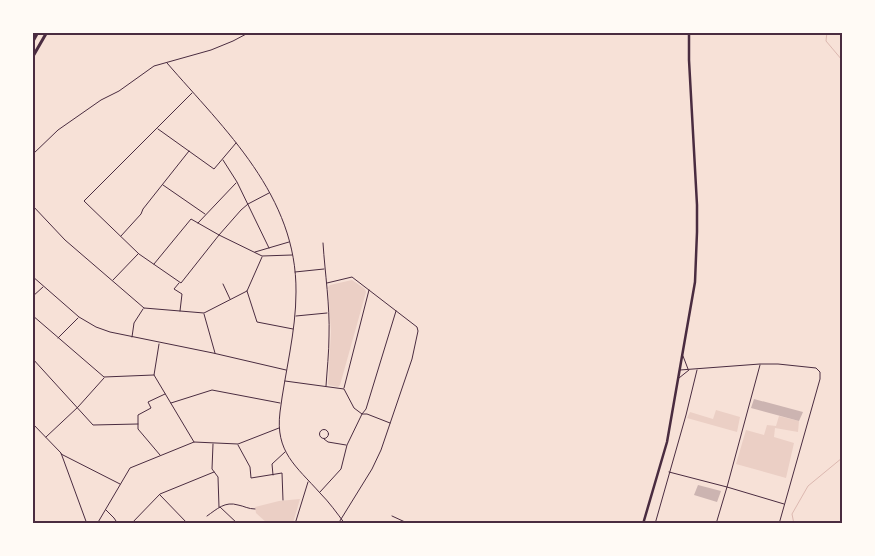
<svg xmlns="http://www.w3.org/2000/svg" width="875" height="556" font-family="'Space Grotesk',sans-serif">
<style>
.green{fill:#ebcfc5}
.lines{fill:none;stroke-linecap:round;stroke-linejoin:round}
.stream{stroke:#dcb8b0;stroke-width:1}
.building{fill:#ccb4b1}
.minor{stroke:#4a2c40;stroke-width:1}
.primary{stroke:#4a2c40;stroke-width:2.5}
.motorway{stroke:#4a2c40;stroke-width:3}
.neatline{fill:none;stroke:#4a2c40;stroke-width:2}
</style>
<rect width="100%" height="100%" fill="#f7e1d7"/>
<g class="green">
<polygon points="352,280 365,289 366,292 340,385 338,387 329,385 328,384 331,332 328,287 330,285"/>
<polygon points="716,410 740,417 737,432 687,418 690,412 713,419"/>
<polygon points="779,416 799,421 798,432 775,428 774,437 794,443 786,478 736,464 746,430 764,435 767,425 776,426"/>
<polygon points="300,499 293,523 267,523 256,513 255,507 279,501"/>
</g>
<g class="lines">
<g class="stream">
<polyline points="827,32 826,41 842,60"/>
<polyline points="794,524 792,514 808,486 842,458"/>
</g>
</g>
<g class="building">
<polygon points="754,399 803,412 799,421 751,408"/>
<polygon points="698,485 721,491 717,502 694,495"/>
</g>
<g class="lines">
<g class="minor">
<path d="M 167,63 C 225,130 297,196 296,292 C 296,332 285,372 280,412 C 275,452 296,466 320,493 C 329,502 337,513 345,524"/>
<polyline points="192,93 84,201 139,254 181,283 219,235 241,210 248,204 269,193"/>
<polyline points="158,129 214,169 236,143"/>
<polyline points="32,155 58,130 101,100 119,91 154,66 211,50 233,41 250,32"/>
<polyline points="223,160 237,182 269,248"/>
<polyline points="163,185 205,214"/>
<polyline points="32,205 65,240 144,308"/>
<polyline points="198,223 236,183"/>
<polyline points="121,236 141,214 143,209 189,151"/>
<path d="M 323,243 C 325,274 330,305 329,336 C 329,353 327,370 326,386"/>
<polyline points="255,252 289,242"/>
<polyline points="154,264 191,219 219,235 262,256 292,255"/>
<polyline points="295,272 324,269"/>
<polyline points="32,276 79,317 96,327 110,332 213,353 286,370"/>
<polyline points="113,280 138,254"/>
<polyline points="179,283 174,289 182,294 180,311"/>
<polyline points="327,283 352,277 417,327 418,331 412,359 381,450 372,469 338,524"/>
<polyline points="223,284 230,299"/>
<polyline points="247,291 257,322 293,329"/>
<polyline points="32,297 43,287"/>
<polyline points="144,308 204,313 247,291 262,257"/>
<polyline points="204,314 215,353"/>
<polyline points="32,315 104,377 154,375"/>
<polyline points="296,316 327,313"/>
<polyline points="132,337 134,323 143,309"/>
<polyline points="58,338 78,318"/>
<polyline points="159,344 154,375 194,442"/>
<polyline points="683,356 688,369"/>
<polyline points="32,358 93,425 138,424"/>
<polyline points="680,370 760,364 778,364 816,368 820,372 820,379 779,524"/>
<polyline points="679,378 689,370"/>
<polyline points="285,381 344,389 354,408 362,414 367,414 390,423"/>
<polyline points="344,388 369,290"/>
<polyline points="171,403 212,390 280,403"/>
<polyline points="32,423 61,453 87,524"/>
<circle cx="324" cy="434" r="4.5"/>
<polyline points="46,437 78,407 104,378"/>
<polyline points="324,439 328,442 346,445"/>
<polyline points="213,444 212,469 218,477 219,507"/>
<polyline points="238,445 250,467 251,478 282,473 283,500"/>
<polyline points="61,454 120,484"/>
<polyline points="160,455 138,429 138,415 151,408 148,402 165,394"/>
<polyline points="669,472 727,487 784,504"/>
<polyline points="273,475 272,464 285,452"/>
<polyline points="320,492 341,469 347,445 362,414 366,409 396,311"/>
<polyline points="160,495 188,524"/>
<polyline points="220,507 238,524"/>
<polyline points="106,510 114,518 118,524"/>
<path d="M 207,516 C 217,509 225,501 238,505 C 244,506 248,509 255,509"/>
<polyline points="392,516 405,522 403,524"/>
<polyline points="97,524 130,468 194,442 238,444 279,428"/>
<polyline points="131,524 160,494 214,472"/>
<polyline points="295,524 308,482"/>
<polyline points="655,524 686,415 697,370"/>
<polyline points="716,524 727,487 760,365"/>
</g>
<polyline class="primary" points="643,524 667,442 695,282 697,232 697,205 689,60 689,32"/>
<g class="motorway">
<polyline points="32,43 38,32"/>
<polyline points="32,58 47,32"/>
</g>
</g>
<rect width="875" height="556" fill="none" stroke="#fffaf5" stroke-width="68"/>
<rect x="34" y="34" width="807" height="488" class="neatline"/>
</svg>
